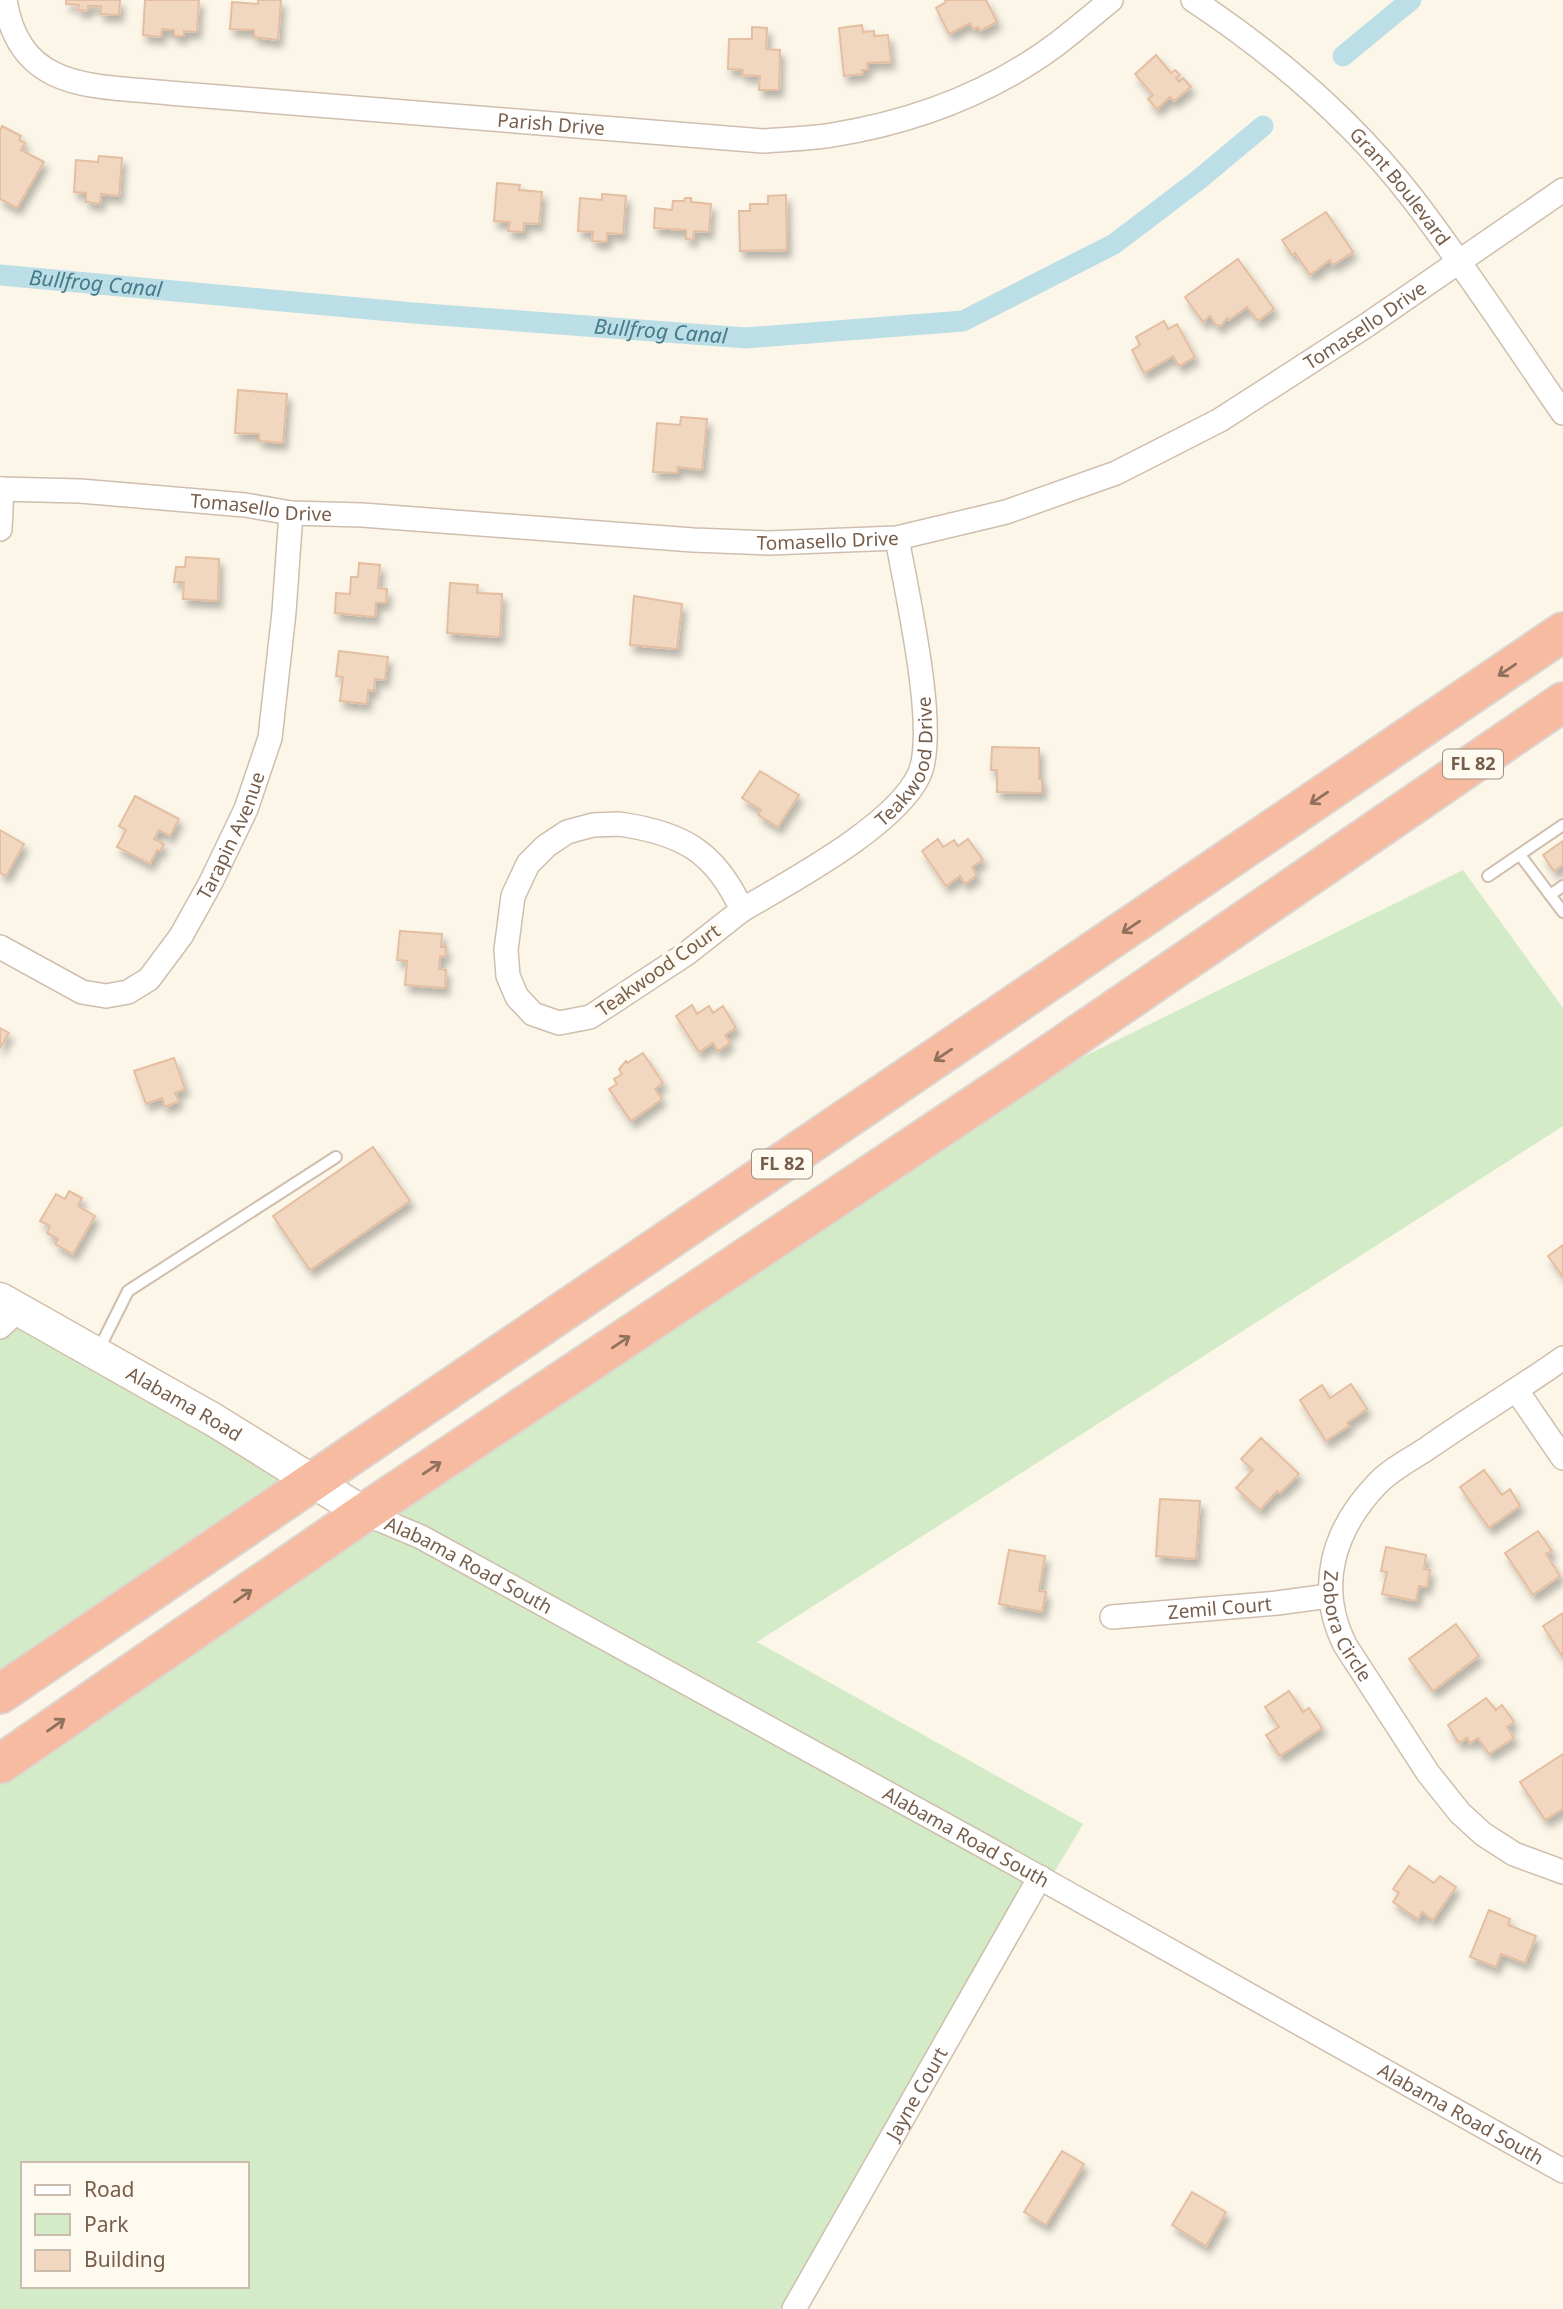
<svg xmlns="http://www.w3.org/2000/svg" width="1563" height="2309" font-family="'Noto Sans',sans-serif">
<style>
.green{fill:#d3ebc6;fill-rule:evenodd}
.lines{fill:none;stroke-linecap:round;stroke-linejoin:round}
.canal{stroke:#bcdee7;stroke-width:21}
.building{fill:#f2d7c0;stroke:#e4bea0;stroke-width:2;filter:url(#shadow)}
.lane-casing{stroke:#cfbeae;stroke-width:14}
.street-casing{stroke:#cfbeae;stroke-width:26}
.secondary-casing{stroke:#d2bfab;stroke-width:35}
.highway-casing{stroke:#dcd5d0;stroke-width:42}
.lane{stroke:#fff;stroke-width:10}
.street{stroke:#fff;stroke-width:23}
.secondary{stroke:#fff;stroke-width:32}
.highway{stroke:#f6bba0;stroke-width:38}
.oneway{stroke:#90715d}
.labels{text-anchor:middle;stroke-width:7;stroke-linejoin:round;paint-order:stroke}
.shield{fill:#fffaef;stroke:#a08d7d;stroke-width:2}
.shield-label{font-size:18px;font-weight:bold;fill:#775e4c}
.street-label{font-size:19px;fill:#775e4c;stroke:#fffaef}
.water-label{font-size:21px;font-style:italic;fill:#457a8a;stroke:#fffaef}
</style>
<defs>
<filter id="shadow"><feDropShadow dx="4" dy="7" stdDeviation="3.5" flood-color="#0004"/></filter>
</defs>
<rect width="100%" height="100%" fill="#fcf6e8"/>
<g class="green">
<path d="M 1463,870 L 1563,1008 L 1563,1126 L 757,1642 L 1083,1824 L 966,2020 L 839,2212 L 782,2309 L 0,2309 L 0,1779 L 1026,1085 ZM 23,2164 L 247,2164 L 247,2286 L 23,2286 Z"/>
<polygon points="0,1311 293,1481 0,1680"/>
</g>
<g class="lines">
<g class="canal">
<polyline points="1343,56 1411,0"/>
<path id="s1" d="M 0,275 L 413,313 L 746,338 L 963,321 L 1114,244 L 1197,181 L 1263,126"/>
</g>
</g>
<g class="building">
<polygon points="66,0 120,0 119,15 100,14 101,6 88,6 88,11 78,10 79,5 66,4"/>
<polygon points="145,0 199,0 197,32 184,31 184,36 174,36 174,30 162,29 161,37 143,35"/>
<polygon points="258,0 281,0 278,40 254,37 254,30 230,29 232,2 258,4"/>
<polygon points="945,0 986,0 997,22 980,31 978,27 973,29 970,23 949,34 936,8 946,2"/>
<polygon points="862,25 863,32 874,31 874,36 888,35 891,62 867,63 868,70 862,70 863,74 844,76 839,28"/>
<polygon points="752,27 767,28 766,49 780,50 779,90 759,90 760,76 742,75 743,70 728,69 729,39 752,39"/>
<polygon points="1156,55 1171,73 1175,70 1180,75 1176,78 1179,82 1183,78 1191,87 1174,101 1170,97 1157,109 1148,99 1153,95 1135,74"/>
<polygon points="2,126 21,136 19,140 25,143 21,150 44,162 17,208 0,199 0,131"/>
<polygon points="99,156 122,158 119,196 101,194 100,204 86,202 86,193 74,192 76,160 98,162"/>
<polygon points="497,183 520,185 519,190 542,192 539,224 524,223 523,232 508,231 510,222 494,221"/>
<polygon points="602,194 626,196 623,234 607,233 607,242 592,241 593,232 578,231 580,198 602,200"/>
<polygon points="786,195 787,250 740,251 739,211 750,211 750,204 768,204 768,196"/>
<polygon points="685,198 691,198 691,202 711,204 709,232 694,231 693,240 686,239 686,230 654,228 655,208 672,210 673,201 684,201"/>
<polygon points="1326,212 1353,252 1333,265 1330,260 1310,275 1295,253 1292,255 1282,240"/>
<polygon points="1238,259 1274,309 1258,321 1247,307 1229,320 1227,318 1221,326 1216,325 1210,316 1203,322 1185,297"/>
<polygon points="1164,321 1168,329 1177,324 1195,357 1179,366 1173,356 1144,373 1132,350 1140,345 1136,337"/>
<polygon points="238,390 287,394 283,443 259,441 259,434 235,433"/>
<polygon points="681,417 707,419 702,470 678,467 677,473 653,472 657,423 680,425"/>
<polygon points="186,557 219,559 218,601 183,599 184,582 174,582 176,567 185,567"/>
<polygon points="359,563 380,565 378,588 387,589 386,603 376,603 375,617 335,613 336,593 350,594 351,577 358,577"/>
<polygon points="450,583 478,585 477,593 502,594 500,637 447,633"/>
<polygon points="634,596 682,604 677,649 630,645"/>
<polygon points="339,651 388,657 385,680 375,679 374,691 368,690 367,704 340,701 343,677 336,676"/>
<polygon points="992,747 1039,748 1039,779 1042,779 1042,793 997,792 997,770 991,770"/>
<polygon points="760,771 799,795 778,827 758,815 761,810 742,798"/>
<polygon points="135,796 179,819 170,836 159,830 154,839 164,844 160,851 157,850 150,864 117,847 126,830 119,826"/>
<polygon points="0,830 24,844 6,876 0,873"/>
<polygon points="938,839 943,847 954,840 958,846 968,839 983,860 972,867 977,875 965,884 960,876 946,886 922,851"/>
<polygon points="1563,841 1563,865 1554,871 1543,855"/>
<polygon points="400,931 442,934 441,947 446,947 445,957 440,956 439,969 446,970 445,988 405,985 407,961 397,960"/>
<polygon points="692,1005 697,1014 709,1006 713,1013 723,1006 736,1028 725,1035 730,1043 718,1051 713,1043 699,1052 676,1016"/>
<polygon points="0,1028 9,1033 0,1048"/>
<polygon points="643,1053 663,1083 655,1089 662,1099 631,1121 609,1089 617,1084 614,1079 622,1074 619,1069 626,1061 627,1063"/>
<polygon points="174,1058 185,1089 175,1093 179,1101 165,1107 162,1098 146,1104 134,1071"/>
<polygon points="373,1147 410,1201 310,1270 273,1216"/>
<polygon points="69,1191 82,1198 78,1206 95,1216 73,1254 55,1244 58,1239 47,1233 50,1226 40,1221 56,1194 65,1199"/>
<polygon points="1563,1245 1563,1277 1548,1256"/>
<polygon points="1351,1384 1367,1409 1347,1423 1349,1426 1326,1441 1300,1400 1322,1385 1330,1398"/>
<polygon points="1261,1438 1299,1474 1280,1493 1277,1491 1260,1510 1236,1488 1253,1470 1241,1459"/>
<polygon points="1484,1470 1502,1495 1510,1489 1520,1506 1489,1528 1460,1487"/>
<polygon points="1160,1499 1200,1501 1196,1559 1156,1556"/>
<polygon points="1538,1531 1552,1551 1546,1554 1560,1576 1533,1595 1505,1553"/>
<polygon points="1386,1547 1426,1555 1424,1569 1430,1570 1427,1587 1419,1586 1416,1601 1382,1594 1387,1572 1381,1571"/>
<polygon points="1009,1550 1045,1556 1039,1591 1046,1592 1042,1612 999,1604"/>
<polygon points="1563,1613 1563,1657 1543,1626"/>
<polygon points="1456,1624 1479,1656 1433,1691 1409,1659"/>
<polygon points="1289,1691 1303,1712 1309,1708 1322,1728 1280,1756 1266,1735 1279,1727 1265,1707"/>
<polygon points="1486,1698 1496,1710 1502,1705 1514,1722 1507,1727 1514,1738 1489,1754 1478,1738 1470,1743 1467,1738 1459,1743 1448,1725"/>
<polygon points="1563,1754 1563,1809 1545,1820 1520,1782"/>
<polygon points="1409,1866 1434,1883 1440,1876 1456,1887 1433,1920 1422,1912 1418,1919 1393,1902 1399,1893 1393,1889"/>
<polygon points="1489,1910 1510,1919 1508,1925 1536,1936 1525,1963 1501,1954 1496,1967 1470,1957"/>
<polygon points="1062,2151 1084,2164 1046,2225 1024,2212"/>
<polygon points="1192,2192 1226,2212 1206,2246 1172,2225"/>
</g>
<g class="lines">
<defs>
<g id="lane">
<polyline points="1520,855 1563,912"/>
<polyline points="1488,876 1563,825"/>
<polyline points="1550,895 1563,886"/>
<polyline points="98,1351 128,1291 336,1157"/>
</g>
<g id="street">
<path id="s2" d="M 5,0 C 20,93 95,85 169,93 L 763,141 C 786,139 809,139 832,135 C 913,122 991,93 1057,44 C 1075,30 1093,15 1111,0"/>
<path id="s3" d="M 1193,0 C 1276,55 1352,120 1413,199 C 1466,268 1513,341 1563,413"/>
<path id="s4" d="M 0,489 L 80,491 L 245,505 L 291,513 L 362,515 L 693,540 L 769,543 L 897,538 L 1006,512 L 1116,473 L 1220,420 L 1367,325 L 1563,190"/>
<polyline points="0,529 2,489"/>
<path d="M 619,824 C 682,833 715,851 742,910 L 686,954 L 590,1017 L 559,1023 L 533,1014 L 517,997 L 508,976 L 506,950 L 513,896 L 528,864 L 546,846 L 567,832 L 593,825 Z"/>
<path id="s5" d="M 742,910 C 791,881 895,826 919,775 C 939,731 906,590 897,538"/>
<path id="s6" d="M 0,947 L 82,992 L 106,996 L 128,992 L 149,979 L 181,936 L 211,882 L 246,809 L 270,738 L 284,612 L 291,513"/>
<polyline points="0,1327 19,1309"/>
<path id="s7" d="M 1563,1358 C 1518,1390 1470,1418 1425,1450 C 1409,1460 1390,1470 1377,1484 C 1333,1530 1316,1587 1345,1645 L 1428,1773 L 1460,1813 L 1483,1834 L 1514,1854 L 1563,1872"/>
<polyline points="1517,1391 1563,1458"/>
<path id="s8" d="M 364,1513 L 421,1537 L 978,1843 L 1563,2171"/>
<path id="s9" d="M 1112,1617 L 1277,1603 L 1329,1596"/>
<path id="s10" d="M 794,2309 L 1040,1877"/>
</g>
<g id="secondary">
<path id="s11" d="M 0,1299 L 214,1420 L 364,1513"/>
</g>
<g id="highway">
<polyline points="0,1694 1563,632"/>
<polyline points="0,1764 358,1517 1018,1076 1563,702"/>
</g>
</defs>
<use href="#lane" class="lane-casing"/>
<use href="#street" class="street-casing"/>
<use href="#secondary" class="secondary-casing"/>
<use href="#highway" class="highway-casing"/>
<use href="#lane" class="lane"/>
<use href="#street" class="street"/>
<use href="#secondary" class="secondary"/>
<use href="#highway" class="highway"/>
</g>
<defs><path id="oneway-shaft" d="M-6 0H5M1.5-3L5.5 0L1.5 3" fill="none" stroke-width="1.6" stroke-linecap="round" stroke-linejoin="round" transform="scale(1.75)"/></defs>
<g class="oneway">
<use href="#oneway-shaft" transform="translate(1507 670) rotate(146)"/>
<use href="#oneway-shaft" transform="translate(1319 798) rotate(146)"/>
<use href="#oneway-shaft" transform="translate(1131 927) rotate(146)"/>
<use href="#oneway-shaft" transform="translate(943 1055) rotate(146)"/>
<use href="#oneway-shaft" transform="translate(621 1342) rotate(-34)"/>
<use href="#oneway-shaft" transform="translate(432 1468) rotate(-34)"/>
<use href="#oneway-shaft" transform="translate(243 1596) rotate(-35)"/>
<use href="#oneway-shaft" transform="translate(56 1725) rotate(-35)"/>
</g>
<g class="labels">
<g class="shield">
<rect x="1443" y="749.5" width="60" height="29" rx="5"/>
<rect x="752" y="1149.5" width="60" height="29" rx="5"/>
</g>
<g class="shield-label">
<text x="1473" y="770">FL 82</text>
<text x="782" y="1170">FL 82</text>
</g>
<g class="street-label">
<text dy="7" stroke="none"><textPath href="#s2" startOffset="593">Parish Drive</textPath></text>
<text dy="7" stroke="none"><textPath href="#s3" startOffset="280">Grant Boulevard</textPath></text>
<text dy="7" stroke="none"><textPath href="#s4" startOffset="1418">Tomasello Drive</textPath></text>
<text dy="7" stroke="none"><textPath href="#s4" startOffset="262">Tomasello Drive</textPath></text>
<text dy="7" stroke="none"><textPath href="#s4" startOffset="830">Tomasello Drive</textPath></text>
<text dy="7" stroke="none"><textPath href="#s5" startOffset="233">Teakwood Drive</textPath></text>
<text dy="7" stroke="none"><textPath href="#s6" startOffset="331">Tarapin Avenue</textPath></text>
<text transform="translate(658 970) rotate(-35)" y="7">Teakwood Court</text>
<text dy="7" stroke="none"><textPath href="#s11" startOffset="212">Alabama Road</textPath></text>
<text dy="7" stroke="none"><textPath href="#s8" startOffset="117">Alabama Road South</textPath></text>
<text dy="7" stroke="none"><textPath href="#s9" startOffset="108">Zemil Court</textPath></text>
<text dy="7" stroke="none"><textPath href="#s7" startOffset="383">Zobora Circle</textPath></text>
<text dy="7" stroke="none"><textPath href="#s8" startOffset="684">Alabama Road South</textPath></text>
<text dy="7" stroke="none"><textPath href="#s10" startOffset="248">Jayne Court</textPath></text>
<text dy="7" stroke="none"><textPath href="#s8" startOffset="1251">Alabama Road South</textPath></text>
</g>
<g class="water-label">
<text dy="7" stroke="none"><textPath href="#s1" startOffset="96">Bullfrog Canal</textPath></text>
<text dy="7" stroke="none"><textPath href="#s1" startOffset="663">Bullfrog Canal</textPath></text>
</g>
</g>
<rect x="21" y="2162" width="228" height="126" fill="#fffaef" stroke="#c9bcae" stroke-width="2"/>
<rect x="35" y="2185" width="35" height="10" fill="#ffffff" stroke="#c9bcae" stroke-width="2"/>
<text x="84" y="2197" font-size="21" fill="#775e4c">Road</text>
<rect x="35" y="2214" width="35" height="21" fill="#d3ebc6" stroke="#c9bcae" stroke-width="2"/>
<text x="84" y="2232" font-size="21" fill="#775e4c">Park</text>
<rect x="35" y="2250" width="35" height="21" fill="#f2d7c0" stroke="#c9bcae" stroke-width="2"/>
<text x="84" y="2267" font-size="21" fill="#775e4c">Building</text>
</svg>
